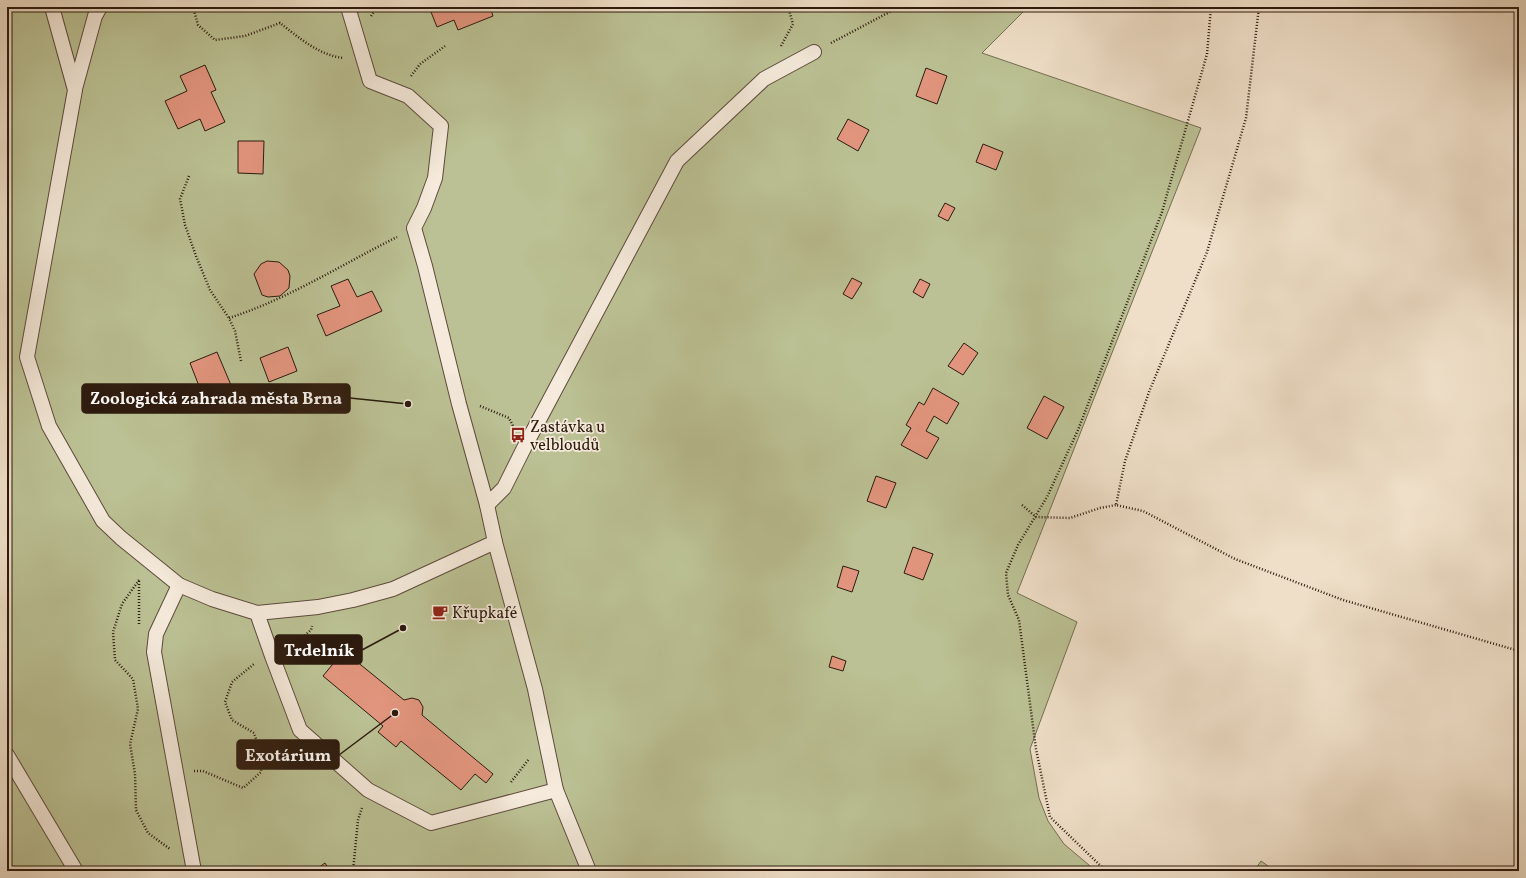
<svg xmlns="http://www.w3.org/2000/svg" width="1526" height="878" font-family="Vollkorn,serif">
<style>
.green{fill:#bbc194;stroke:#746e51}
.building{fill:#e2957e;stroke:#2c1a0e}
.lines{fill:none;stroke-linecap:round;stroke-linejoin:round}
.service-casing{stroke:#5d4b3c;stroke-width:16}
.path{stroke:#2c1a0e;stroke-width:2.5;stroke-dasharray:1 2;stroke-linecap:butt}
.service{stroke:#f5eadb;stroke-width:14}
.labels{text-anchor:middle;stroke-width:3.5;stroke-linejoin:round;paint-order:stroke}
.poi-label{font-size:16px;fill:#2c1a0e;stroke:#f5eadb;text-anchor:start}
.leader{fill:none;stroke:#2c1a0e;stroke-width:1.5}
.callout-dot{fill:#2c1a0e;stroke:#f5eadb;stroke-width:1.5}
.callout{fill:#2c1a0e;stroke:#2c1a0e;stroke-width:1.5}
.callout-label{font-size:17px;text-anchor:middle;font-weight:bold;fill:#fff}
</style>
<rect width="100%" height="100%" fill="#efdfc8"/>
<filter id="stains"><feTurbulence type="fractalNoise" baseFrequency=".005" numOctaves="4"/><feColorMatrix values="0 0 0 0 .2 0 0 0 0 .09 0 0 0 0 .02 0 0 0 .5 -.17"/></filter>
<radialGradient id="worn" r=".72"><stop offset=".6" stop-color="#630" stop-opacity="0"/><stop offset="1" stop-color="#630" stop-opacity=".3"/></radialGradient>
<g class="green">
<polygon points="7,7 1028,7 982,53 1201,128 1017,593 1077,622 1030,749 1039,798 1048,821 1064,844 1096,871 7,871"/>
<polygon points="1261,861 1275,871 1254,871"/>
</g>
<g class="building">
<polygon points="429,7 490,7 493,16 458,30 454,20 437,27"/>
<polygon points="205,65 216,90 211,92 225,122 205,131 200,119 178,129 165,101 187,91 180,76"/>
<polygon points="926,68 947,76 937,104 916,96"/>
<polygon points="848,119 869,130 858,151 837,139"/>
<polygon points="238,141 264,141 263,174 238,173"/>
<polygon points="983,144 1003,152 996,170 976,162"/>
<polygon points="945,203 955,208 948,221 938,216"/>
<polygon points="267,261 279,262 288,270 290,276 289,288 280,296 268,297 262,295 254,274 261,264"/>
<polygon points="852,278 862,283 852,299 843,294"/>
<polygon points="348,279 357,297 372,291 382,311 326,336 317,315 340,306 331,286"/>
<polygon points="920,279 930,284 923,298 913,292"/>
<polygon points="964,343 978,353 963,375 948,366"/>
<polygon points="288,347 297,371 269,382 260,358"/>
<polygon points="217,352 236,397 208,409 190,363"/>
<polygon points="933,388 959,403 947,424 934,416 926,431 939,438 927,459 901,445 911,428 906,425 919,402 924,405"/>
<polygon points="1044,396 1064,407 1047,439 1027,428"/>
<polygon points="876,476 896,483 886,508 867,501"/>
<polygon points="913,547 933,554 923,580 904,573"/>
<polygon points="843,566 859,571 852,592 837,587"/>
<polygon points="329,639 404,700 412,698 419,700 423,707 422,715 493,774 486,783 475,774 461,790 401,741 396,747 378,732 383,726 323,676 337,659 322,646"/>
<polygon points="832,656 846,661 843,671 829,667"/>
<polygon points="325,863 330,871 314,871"/>
</g>
<g class="lines">
<defs>
<g id="service">
<polyline points="52,7 75,90 27,357 49,426 103,521 121,538 179,585"/>
<polyline points="348,7 370,81 408,96 441,126 435,178 424,208 414,228 425,266 459,404 487,505 504,488 524,448 677,161 764,79 814,52"/>
<polyline points="75,89 95,16 100,7"/>
<polyline points="487,505 495,542"/>
<polyline points="257,613 318,607 353,600 393,589 495,542 535,689 556,790"/>
<polyline points="7,755 76,871"/>
<polyline points="194,871 154,652 156,634 179,585 212,599 257,613 272,656 300,730 368,790 431,823 556,790 589,871"/>
</g>
</defs>
<use href="#service" class="service-casing"/>
<g class="path">
<path d="M 193,7 L 198,25 L 215,40 L 245,36 L 280,23 C 298,37 320,56 344,58"/>
<polyline points="1259,7 1246,118 1207,252 1149,392 1125,461 1116,505 1143,511 1235,559 1343,600 1519,651"/>
<polyline points="371,16 377,7"/>
<polyline points="831,43 899,7"/>
<polyline points="781,46 793,24 788,7"/>
<polyline points="411,76 420,64 445,46"/>
<polyline points="189,176 180,199 185,225 196,256 210,290 229,318"/>
<path d="M 241,361 L 235,331 L 229,318 C 288,299 341,265 397,237"/>
<polyline points="480,406 509,418 513,426"/>
<polyline points="1022,505 1036,517 1070,518 1100,508 1116,505"/>
<polyline points="139,580 122,604 113,632 115,660 133,679 138,709 130,744 135,774 136,810 148,833 170,849"/>
<polyline points="139,624 139,581"/>
<polyline points="288,648 293,646 311,630 312,626"/>
<polyline points="194,771 203,771 243,788 261,772 262,756 254,733 232,720 225,702 232,682 254,664"/>
<polyline points="511,782 529,759"/>
<polyline points="353,871 358,820 362,808"/>
<polyline points="1106,871 1050,817 1036,749 1019,620 1008,595 1006,573 1018,545 1047,497 1078,430 1162,212 1207,54 1211,7"/>
</g>
<use href="#service" class="service"/>
</g>
<defs>
<symbol id="bus-bare" viewBox="-9 -9 18 18"><path d="M-5-6H5V4H4V6H2V4H-2V6H-4V4H-5ZM-3.5-4V0h7V-4ZM-3.5 1.2v1.5H-2V1.2ZM2 1.2v1.5H3.5V1.2Z" fill="#8f2418" stroke="#f5eadb" stroke-width="2.5" paint-order="stroke"/></symbol>
<symbol id="cafe-bare" viewBox="-9 -9 18 18"><path d="M-5.5-4.5H6V0H3Q3 3.5 0 3.5H-2.5Q-5.5 3.5-5.5 0ZM3-3.2v2h1.7v-2ZM-6 4.5H4V6H-6Z" fill="#8f2418" stroke="#f5eadb" stroke-width="2.5" paint-order="stroke"/></symbol>
</defs>
<g fill-rule="evenodd">
<use href="#bus-bare" x="507" y="424" width="22" height="22"/>
<use href="#cafe-bare" x="429" y="601" width="22" height="22"/>
</g>
<g class="labels">
<g class="poi-label">
<text x="530" y="432">Zastávka u<tspan x="530" dy="18">velbloudů</tspan></text>
<text x="452" y="618">Křupkafé</text>
</g>
</g>
<path class="leader" d="M408 404L350 398M403 628L362 650M395 713L339 755"/>
<g class="callout-dot">
<circle cx="408" cy="404" r="4"/>
<circle cx="403" cy="628" r="4"/>
<circle cx="395" cy="713" r="4"/>
</g>
<g class="callout">
<rect x="82" y="384" width="268" height="29" rx="4"/>
<rect x="275" y="635" width="87" height="29" rx="4"/>
<rect x="237" y="740" width="102" height="29" rx="4"/>
</g>
<g class="callout-label">
<text x="216" y="404">Zoologická zahrada města Brna</text>
<text x="319" y="656">Trdelník</text>
<text x="288" y="761">Exotárium</text>
</g>
<rect width="1526" height="878" fill="none" stroke="#efdfc8" stroke-width="24"/>
<rect x="8" y="8" width="1510" height="862" fill="none" stroke="#2c1a0e" stroke-width="2"/>
<rect x="12" y="12" width="1502" height="854" fill="none" stroke="#2c1a0e"/>
<rect width="100%" height="100%" filter="url(#stains)"/>
<rect width="100%" height="100%" fill="url(#worn)"/>
</svg>
